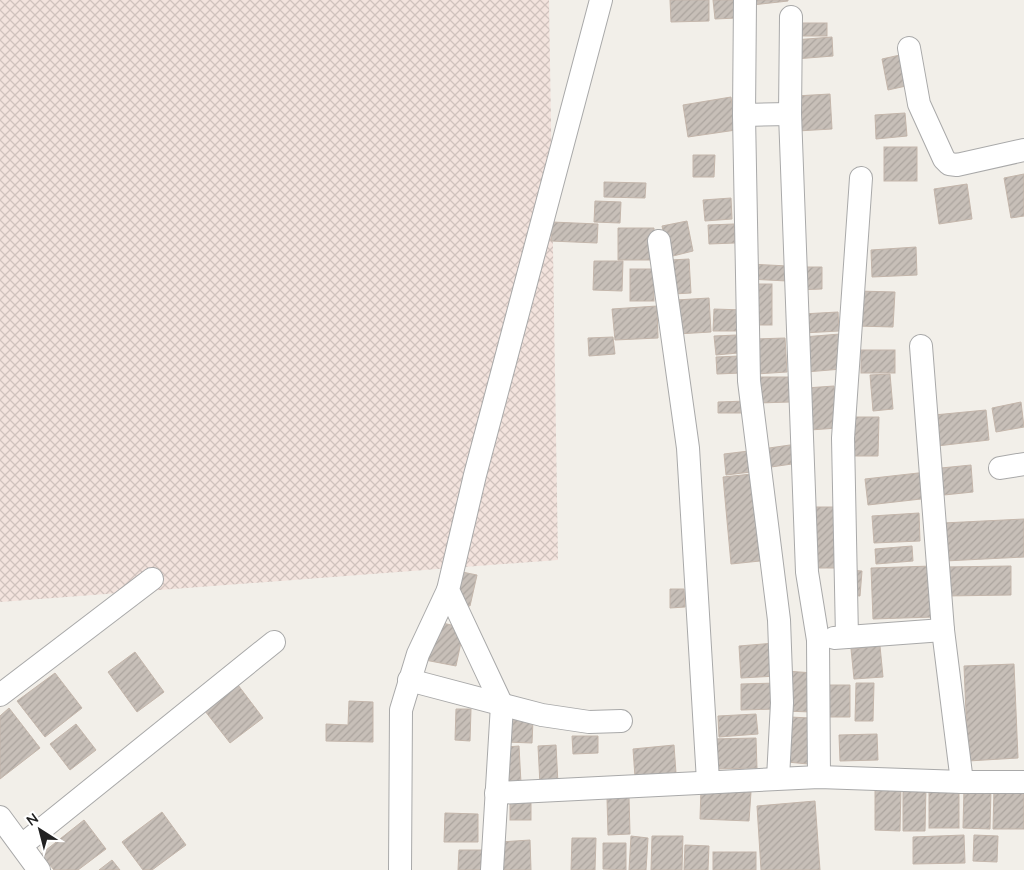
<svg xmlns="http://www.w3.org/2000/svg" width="1024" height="870" font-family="'Nunito Sans',sans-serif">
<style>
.military{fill:url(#military-cross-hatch)}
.building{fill:url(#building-hatch);stroke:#c4b6ab}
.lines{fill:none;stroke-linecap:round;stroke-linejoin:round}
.minor-casing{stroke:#a9a9a9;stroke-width:24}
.minor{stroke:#fff;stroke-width:22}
</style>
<defs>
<pattern id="military-cross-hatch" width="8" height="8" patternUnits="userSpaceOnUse" patternTransform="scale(1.25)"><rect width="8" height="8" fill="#f3e3dd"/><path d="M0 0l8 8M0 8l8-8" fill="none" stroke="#d0c2bd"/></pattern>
<pattern id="building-hatch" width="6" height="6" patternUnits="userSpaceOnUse" patternTransform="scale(1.25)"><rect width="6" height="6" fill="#c7bfb8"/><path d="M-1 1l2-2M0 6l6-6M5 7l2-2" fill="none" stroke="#aba49e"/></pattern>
</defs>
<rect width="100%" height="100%" fill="#f2efe9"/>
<polygon class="military" points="0,0 549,0 558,560 0,602"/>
<g class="building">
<polygon points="670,0 709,0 709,21 671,22"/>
<polygon points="713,0 736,0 737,18 715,19"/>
<polygon points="752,0 788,0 788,1 752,5"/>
<rect x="793" y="23" width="34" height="13"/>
<polygon points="832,37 833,56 795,59 794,40"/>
<polygon points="900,55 906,86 888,90 882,59"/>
<polygon points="830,94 832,129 797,131 795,96"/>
<polygon points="731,97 736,130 688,137 683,105"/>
<polygon points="905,113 907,136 876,139 875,115"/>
<rect x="884" y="147" width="33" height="34"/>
<polygon points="693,155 715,155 714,177 693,177"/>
<polygon points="1024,174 1024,216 1011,218 1004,178"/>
<polygon points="604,182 646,183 645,198 604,197"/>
<polygon points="967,184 972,219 939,224 934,189"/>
<polygon points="731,198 732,219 705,221 703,200"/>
<polygon points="595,201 621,202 620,223 594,222"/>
<polygon points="687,221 693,251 669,257 662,226"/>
<polygon points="552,222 598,224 597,243 551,241"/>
<polygon points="734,224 735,243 709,244 708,225"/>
<polygon points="618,228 654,228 653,260 618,260"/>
<polygon points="916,247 917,275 872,277 871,250"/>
<polygon points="689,259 691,293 673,294 671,260"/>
<polygon points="594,261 623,261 622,291 593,290"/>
<polygon points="749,264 788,266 787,281 748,279"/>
<polygon points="797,267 822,267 822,289 797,290"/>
<rect x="630" y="269" width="24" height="32"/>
<rect x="751" y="284" width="21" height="41"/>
<polygon points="857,291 895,292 893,327 856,326"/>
<polygon points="709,298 711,332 677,334 676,300"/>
<polygon points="657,306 658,338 615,340 612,309"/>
<polygon points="714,309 744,310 744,331 713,331"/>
<polygon points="838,312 839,331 803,333 802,314"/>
<polygon points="840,334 842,369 806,372 803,337"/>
<polygon points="737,335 738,353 716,355 714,336"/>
<polygon points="613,337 615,354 589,356 588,338"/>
<polygon points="785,338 787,372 756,374 755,339"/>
<rect x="861" y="350" width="34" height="23"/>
<polygon points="740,356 741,373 717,374 716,357"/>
<polygon points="890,374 893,409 873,411 870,375"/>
<polygon points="757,377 790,377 790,402 758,403"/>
<polygon points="834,386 838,428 810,430 806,388"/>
<polygon points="747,401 747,413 718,413 718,402"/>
<polygon points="1021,402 1024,427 996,432 992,408"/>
<polygon points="986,410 989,440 937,446 934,415"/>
<polygon points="848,417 879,417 878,456 847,456"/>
<polygon points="797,444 799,463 764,468 762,449"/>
<polygon points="749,451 751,472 726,475 724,454"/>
<polygon points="971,465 973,492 944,495 941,468"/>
<polygon points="927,472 930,498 868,505 865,479"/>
<polygon points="752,474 760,561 731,564 723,477"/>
<rect x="811" y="507" width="26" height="61"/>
<polygon points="919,513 920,541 874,543 872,516"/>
<polygon points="1024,519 1024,557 945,561 943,523"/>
<polygon points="912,546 913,561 876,564 875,549"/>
<polygon points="932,566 934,617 873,619 871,568"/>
<polygon points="1011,566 1011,595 945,596 945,567"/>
<polygon points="849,570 862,571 860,596 848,595"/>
<polygon points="462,572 477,575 470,606 455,603"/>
<polygon points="670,589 684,589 685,607 670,608"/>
<polygon points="434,621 464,628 456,666 425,660"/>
<polygon points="775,643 777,676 741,678 739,646"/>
<polygon points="880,646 883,677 854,679 851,649"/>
<polygon points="135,652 164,692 137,712 108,672"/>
<polygon points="1014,664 1018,758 968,761 964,666"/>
<polygon points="785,671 814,673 812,712 783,711"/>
<polygon points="55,673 82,708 45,737 17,701"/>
<polygon points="777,683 777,709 741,710 741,684"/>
<polygon points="856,683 874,683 873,721 855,721"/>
<polygon points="238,685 263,718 230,743 205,711"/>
<polygon points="829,685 850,685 850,717 828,717"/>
<polygon points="349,701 373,702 373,742 326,741 326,724 348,725"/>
<polygon points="9,708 40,748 0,779 0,716"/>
<polygon points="456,709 471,709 470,741 455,740"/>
<polygon points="756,714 758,734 719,737 718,716"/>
<polygon points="790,717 810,718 808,764 787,762"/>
<polygon points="506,719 533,720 532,743 505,742"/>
<polygon points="76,724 96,750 70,770 50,744"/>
<polygon points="877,734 878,760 840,761 839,735"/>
<polygon points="572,736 598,736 598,753 573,754"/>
<polygon points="756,738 757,768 713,769 712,739"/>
<polygon points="556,745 558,784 540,785 538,746"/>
<polygon points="674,745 676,773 635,777 633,749"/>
<polygon points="519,746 521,783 507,783 506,747"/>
<polygon points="875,787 901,787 900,831 875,830"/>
<polygon points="903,787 926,787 925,831 903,831"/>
<polygon points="964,788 991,789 990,829 963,828"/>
<polygon points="994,788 1024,788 1024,829 993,829"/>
<polygon points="701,789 751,792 749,821 700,819"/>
<rect x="929" y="791" width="30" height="37"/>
<polygon points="629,797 630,834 608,835 607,798"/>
<rect x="510" y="800" width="21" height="20"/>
<polygon points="815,801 820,870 761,870 757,806"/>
<polygon points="162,812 186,845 152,870 143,870 122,842"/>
<polygon points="445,813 478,814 478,842 444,842"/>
<polygon points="84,820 106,849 78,870 54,870 41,854"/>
<polygon points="964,835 965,863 913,864 913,837"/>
<polygon points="974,835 998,836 997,862 973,861"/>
<polygon points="631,836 648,838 646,870 629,870"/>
<polygon points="652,836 683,836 682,870 651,870"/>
<polygon points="572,838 596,838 595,870 571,870"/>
<polygon points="530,840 531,870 501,870 500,842"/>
<polygon points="603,843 626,843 626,870 603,869"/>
<polygon points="685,845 709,846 708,870 684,870"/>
<polygon points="459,850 482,850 481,870 458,870"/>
<rect x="713" y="852" width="43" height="18"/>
<polygon points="112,860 120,870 99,870"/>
</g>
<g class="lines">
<defs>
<g id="minor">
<polyline points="745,0 744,115 749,381 779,620 782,703 778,778"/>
<polyline points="791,17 790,114 807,572 818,640 819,777"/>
<polyline points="909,48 919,104 944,159 949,164 957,165 1024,150"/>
<polyline points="744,115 790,114"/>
<polyline points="659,241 688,448 708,781"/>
<polyline points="921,346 943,630 962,782"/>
<polyline points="1000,468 1024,464"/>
<polyline points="847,637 843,438 861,178"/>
<polyline points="834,638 943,630"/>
<polyline points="409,680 542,715 589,722 621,721"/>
<polyline points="0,695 152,579"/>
<polyline points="496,793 819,777 962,782 1024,782"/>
<polyline points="0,817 39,870"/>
<polyline points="22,845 274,642"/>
<polyline points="400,870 401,710 418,654 448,590"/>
<polyline points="492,870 502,705 448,590 475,475 601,0"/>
</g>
</defs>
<use href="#minor" class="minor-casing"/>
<use href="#minor" class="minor"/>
</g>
<g transform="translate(40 830) rotate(324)" stroke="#ffffff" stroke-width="4" paint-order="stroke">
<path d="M0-4L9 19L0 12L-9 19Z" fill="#222222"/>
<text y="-8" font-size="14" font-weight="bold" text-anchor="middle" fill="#222222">N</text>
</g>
</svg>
